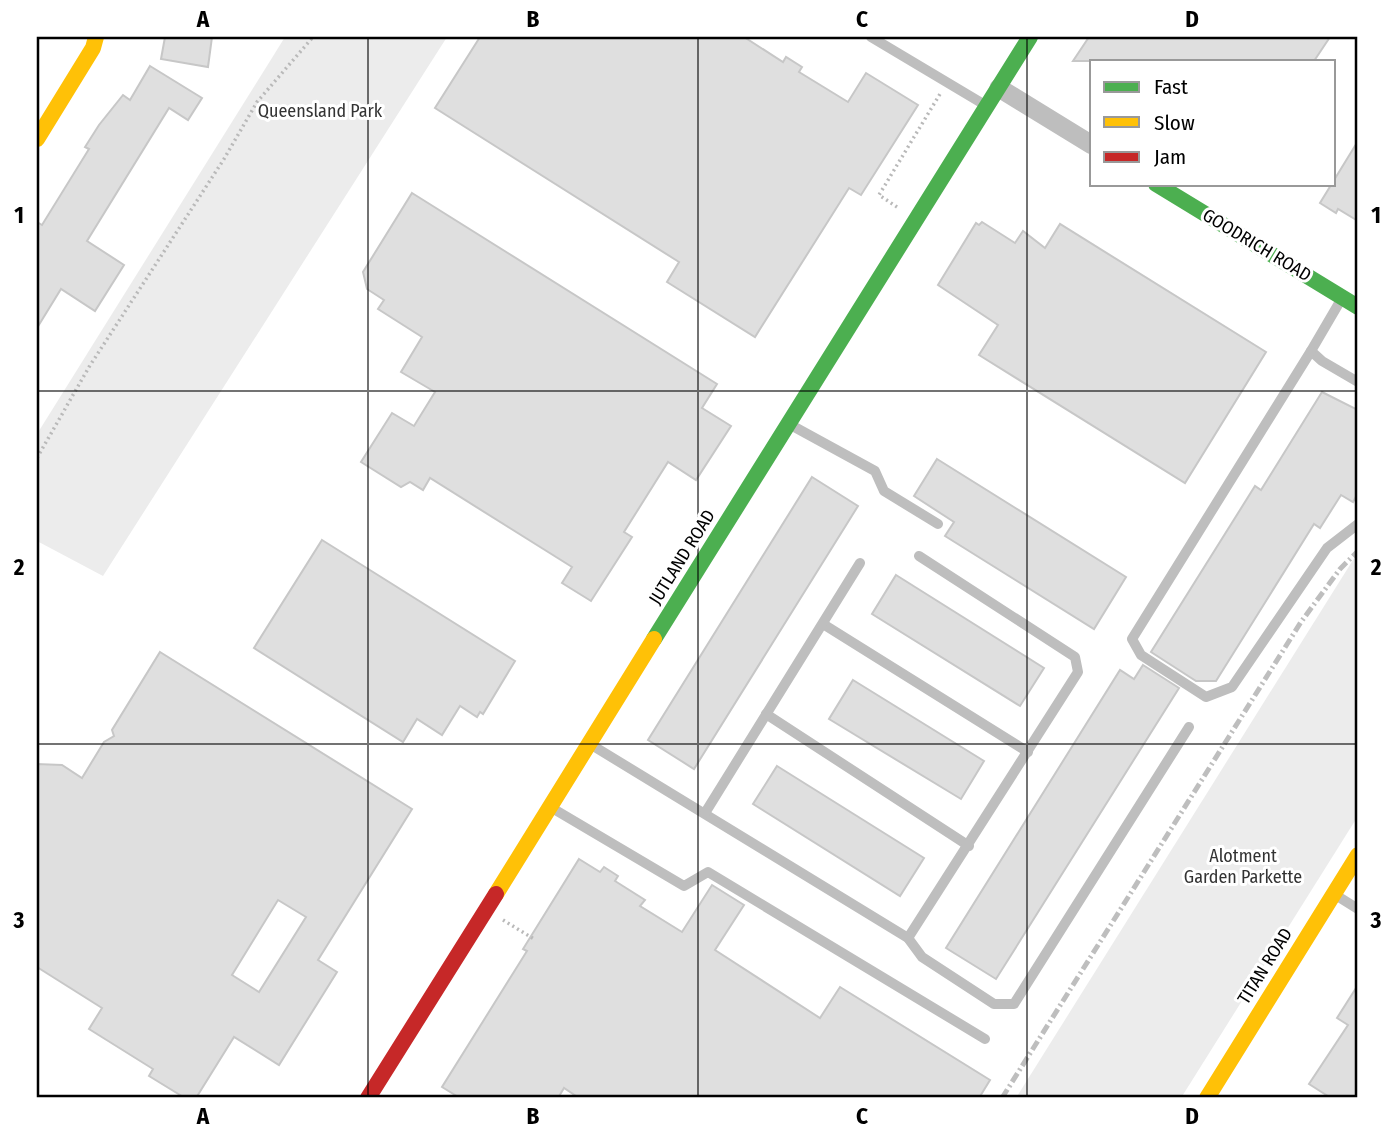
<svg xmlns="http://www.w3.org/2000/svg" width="1395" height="1135" font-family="'Fira Sans Condensed',sans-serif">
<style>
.green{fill:#ececec}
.building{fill:#dfdfdf;stroke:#c7c7c7;stroke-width:2;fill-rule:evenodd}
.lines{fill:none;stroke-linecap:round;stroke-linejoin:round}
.path{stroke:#b9b9b9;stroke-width:3.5;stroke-dasharray:2 3.5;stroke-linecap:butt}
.lane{stroke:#bebebe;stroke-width:10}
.street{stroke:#bebebe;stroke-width:19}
.fast{stroke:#4caf50;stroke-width:16}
.slow{stroke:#ffc107;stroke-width:16}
.jam{stroke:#c62828;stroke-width:16}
.rail{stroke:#bebebe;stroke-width:5;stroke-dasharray:10 3.5 2 3.5;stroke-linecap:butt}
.grid{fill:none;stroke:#000;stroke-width:2;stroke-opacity:0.55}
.labels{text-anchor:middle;stroke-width:6;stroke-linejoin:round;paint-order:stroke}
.park-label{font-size:18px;fill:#333;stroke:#fff}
.street-label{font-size:18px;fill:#000;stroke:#fff}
.neatline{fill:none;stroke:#000;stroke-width:2.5}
.grid-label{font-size:23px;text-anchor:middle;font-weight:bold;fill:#000}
</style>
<rect width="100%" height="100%" fill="#fff"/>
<g class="green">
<polygon points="285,37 447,37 103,576 37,541 37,434"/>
<polygon points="1358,552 1358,816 1181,1098 1016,1098"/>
</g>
<g class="building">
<polygon points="165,37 212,37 208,67 161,59"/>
<polygon points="480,37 744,37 783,62 786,57 802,67 799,72 848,102 866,73 918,105 861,195 849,188 755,337 667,282 679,262 435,108"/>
<polygon points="1089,37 1330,37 1314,61 1073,61"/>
<polygon points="150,66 202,98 188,120 169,108 87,241 124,265 95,311 61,289 37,328 37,222 42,225 89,149 85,147 99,125 123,95 130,100"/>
<polygon points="1358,141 1358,221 1338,209 1336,213 1320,203"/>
<polygon points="412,193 717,384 702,408 731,426 696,480 668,462 624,532 632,537 591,601 562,583 572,567 430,478 423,490 410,482 401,487 361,462 392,413 414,426 435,392 401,372 422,337 378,309 384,300 367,289 363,272"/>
<polygon points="982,222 1015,243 1023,231 1045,248 1060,224 1266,352 1185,483 979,355 998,325 938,285 976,223 979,225"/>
<polygon points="1322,392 1358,410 1358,493 1353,502 1341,495 1320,528 1314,524 1216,681 1196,681 1151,652 1255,486 1261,490"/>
<polygon points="937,459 1126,577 1094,629 945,536 954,522 914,496"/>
<polygon points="812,477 858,506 694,769 648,740"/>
<polygon points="322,540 515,661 483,714 480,712 477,717 460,706 442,735 417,719 403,742 254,648"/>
<polygon points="896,575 1044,668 1020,706 872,614"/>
<path d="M 160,652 L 412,809 L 318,960 L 337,972 L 279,1065 L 234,1037 L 196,1098 L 185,1098 L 149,1076 L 153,1069 L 89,1029 L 102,1008 L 37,967 L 37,764 L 62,765 L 82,778 L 104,742 L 114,736 L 112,730 ZM 278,900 L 306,917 L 259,992 L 232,975 Z"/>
<polygon points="1143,665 1179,688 996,979 946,948 1120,670 1134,679"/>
<polygon points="853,680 984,761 961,799 829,719"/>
<polygon points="777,766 924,858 900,896 753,804"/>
<polygon points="579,859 600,872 604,867 618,876 615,881 645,900 640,906 682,932 712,885 744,905 715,950 820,1018 840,987 990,1080 979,1098 579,1098 564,1088 558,1098 460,1098 442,1087 527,951 523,949"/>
<polygon points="1358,985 1358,1098 1331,1098 1309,1084 1348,1025 1337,1018"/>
</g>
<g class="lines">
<g class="path">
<polyline points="897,207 879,195 940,94"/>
<polyline points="37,458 89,367 224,159 257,102 313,37"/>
<polyline points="503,920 534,939"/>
</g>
<g class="lane">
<polyline points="871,37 985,105"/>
<polyline points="1342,298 1311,351 1322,361 1358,382"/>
<polyline points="1311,351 1132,639 1141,655 1206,697 1232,687 1327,548 1358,524"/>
<polyline points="789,424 875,471 884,491 938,524"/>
<polyline points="823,624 1028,752"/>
<polyline points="766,714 969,846"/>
<polyline points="590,744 908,938 922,957 994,1004 1014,1004 1189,727"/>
<polyline points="552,808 684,886 708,872 985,1039"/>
<polyline points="705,813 860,563"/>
<polyline points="1334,894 1358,909"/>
<polyline points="908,938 1078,672 1075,657 919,556"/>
</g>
<polyline class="street" points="999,88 1092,145"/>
<g class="fast">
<polyline points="1156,184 1358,307"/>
<polyline points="654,639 1030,37"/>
</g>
<g class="slow">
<polyline points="37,139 93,48 96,37"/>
<polyline points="496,894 654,639"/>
<polyline points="1207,1098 1358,855"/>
</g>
<polyline class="jam" points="368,1098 496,894"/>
<polyline class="rail" points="1002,1098 1301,622 1340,569 1358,551"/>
</g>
<path class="grid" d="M 368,37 L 368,1098M 698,37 L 698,1098M 1027,37 L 1027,1098M 37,391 L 1358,391M 37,744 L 1358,744"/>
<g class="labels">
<g class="park-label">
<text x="320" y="117">Queensland Park</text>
<text x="1243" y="862">Alotment<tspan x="1243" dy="21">Garden Parkette</tspan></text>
</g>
<g class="street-label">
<text transform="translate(1257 245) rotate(31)" y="6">GOODRICH ROAD</text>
<text transform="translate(682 557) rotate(-58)" y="6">JUTLAND ROAD</text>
<text transform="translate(1265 966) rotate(-58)" y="6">TITAN ROAD</text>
</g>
</g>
<rect width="1395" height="1135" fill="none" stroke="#ffffff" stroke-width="77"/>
<rect x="1090" y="60" width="245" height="126" fill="#ffffff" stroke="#999999" stroke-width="2"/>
<rect x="1104" y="82" width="35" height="10" fill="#4caf50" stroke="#999999" stroke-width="2"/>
<text x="1154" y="94" font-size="21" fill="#000000">Fast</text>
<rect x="1104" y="117" width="35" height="10" fill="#ffc107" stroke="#999999" stroke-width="2"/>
<text x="1154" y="130" font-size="21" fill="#000000">Slow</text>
<rect x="1104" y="152" width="35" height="10" fill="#c62828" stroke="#999999" stroke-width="2"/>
<text x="1154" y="164" font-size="21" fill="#000000">Jam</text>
<rect x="38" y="38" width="1318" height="1058" class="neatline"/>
<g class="grid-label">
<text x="203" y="27">A</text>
<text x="533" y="27">B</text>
<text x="862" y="27">C</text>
<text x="1192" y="27">D</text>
<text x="19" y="223">1</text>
<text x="1376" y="223">1</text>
<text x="19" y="575">2</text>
<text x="1376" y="575">2</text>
<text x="19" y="928">3</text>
<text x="1376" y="928">3</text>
<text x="203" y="1124">A</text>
<text x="533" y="1124">B</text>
<text x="862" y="1124">C</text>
<text x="1192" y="1124">D</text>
</g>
</svg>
